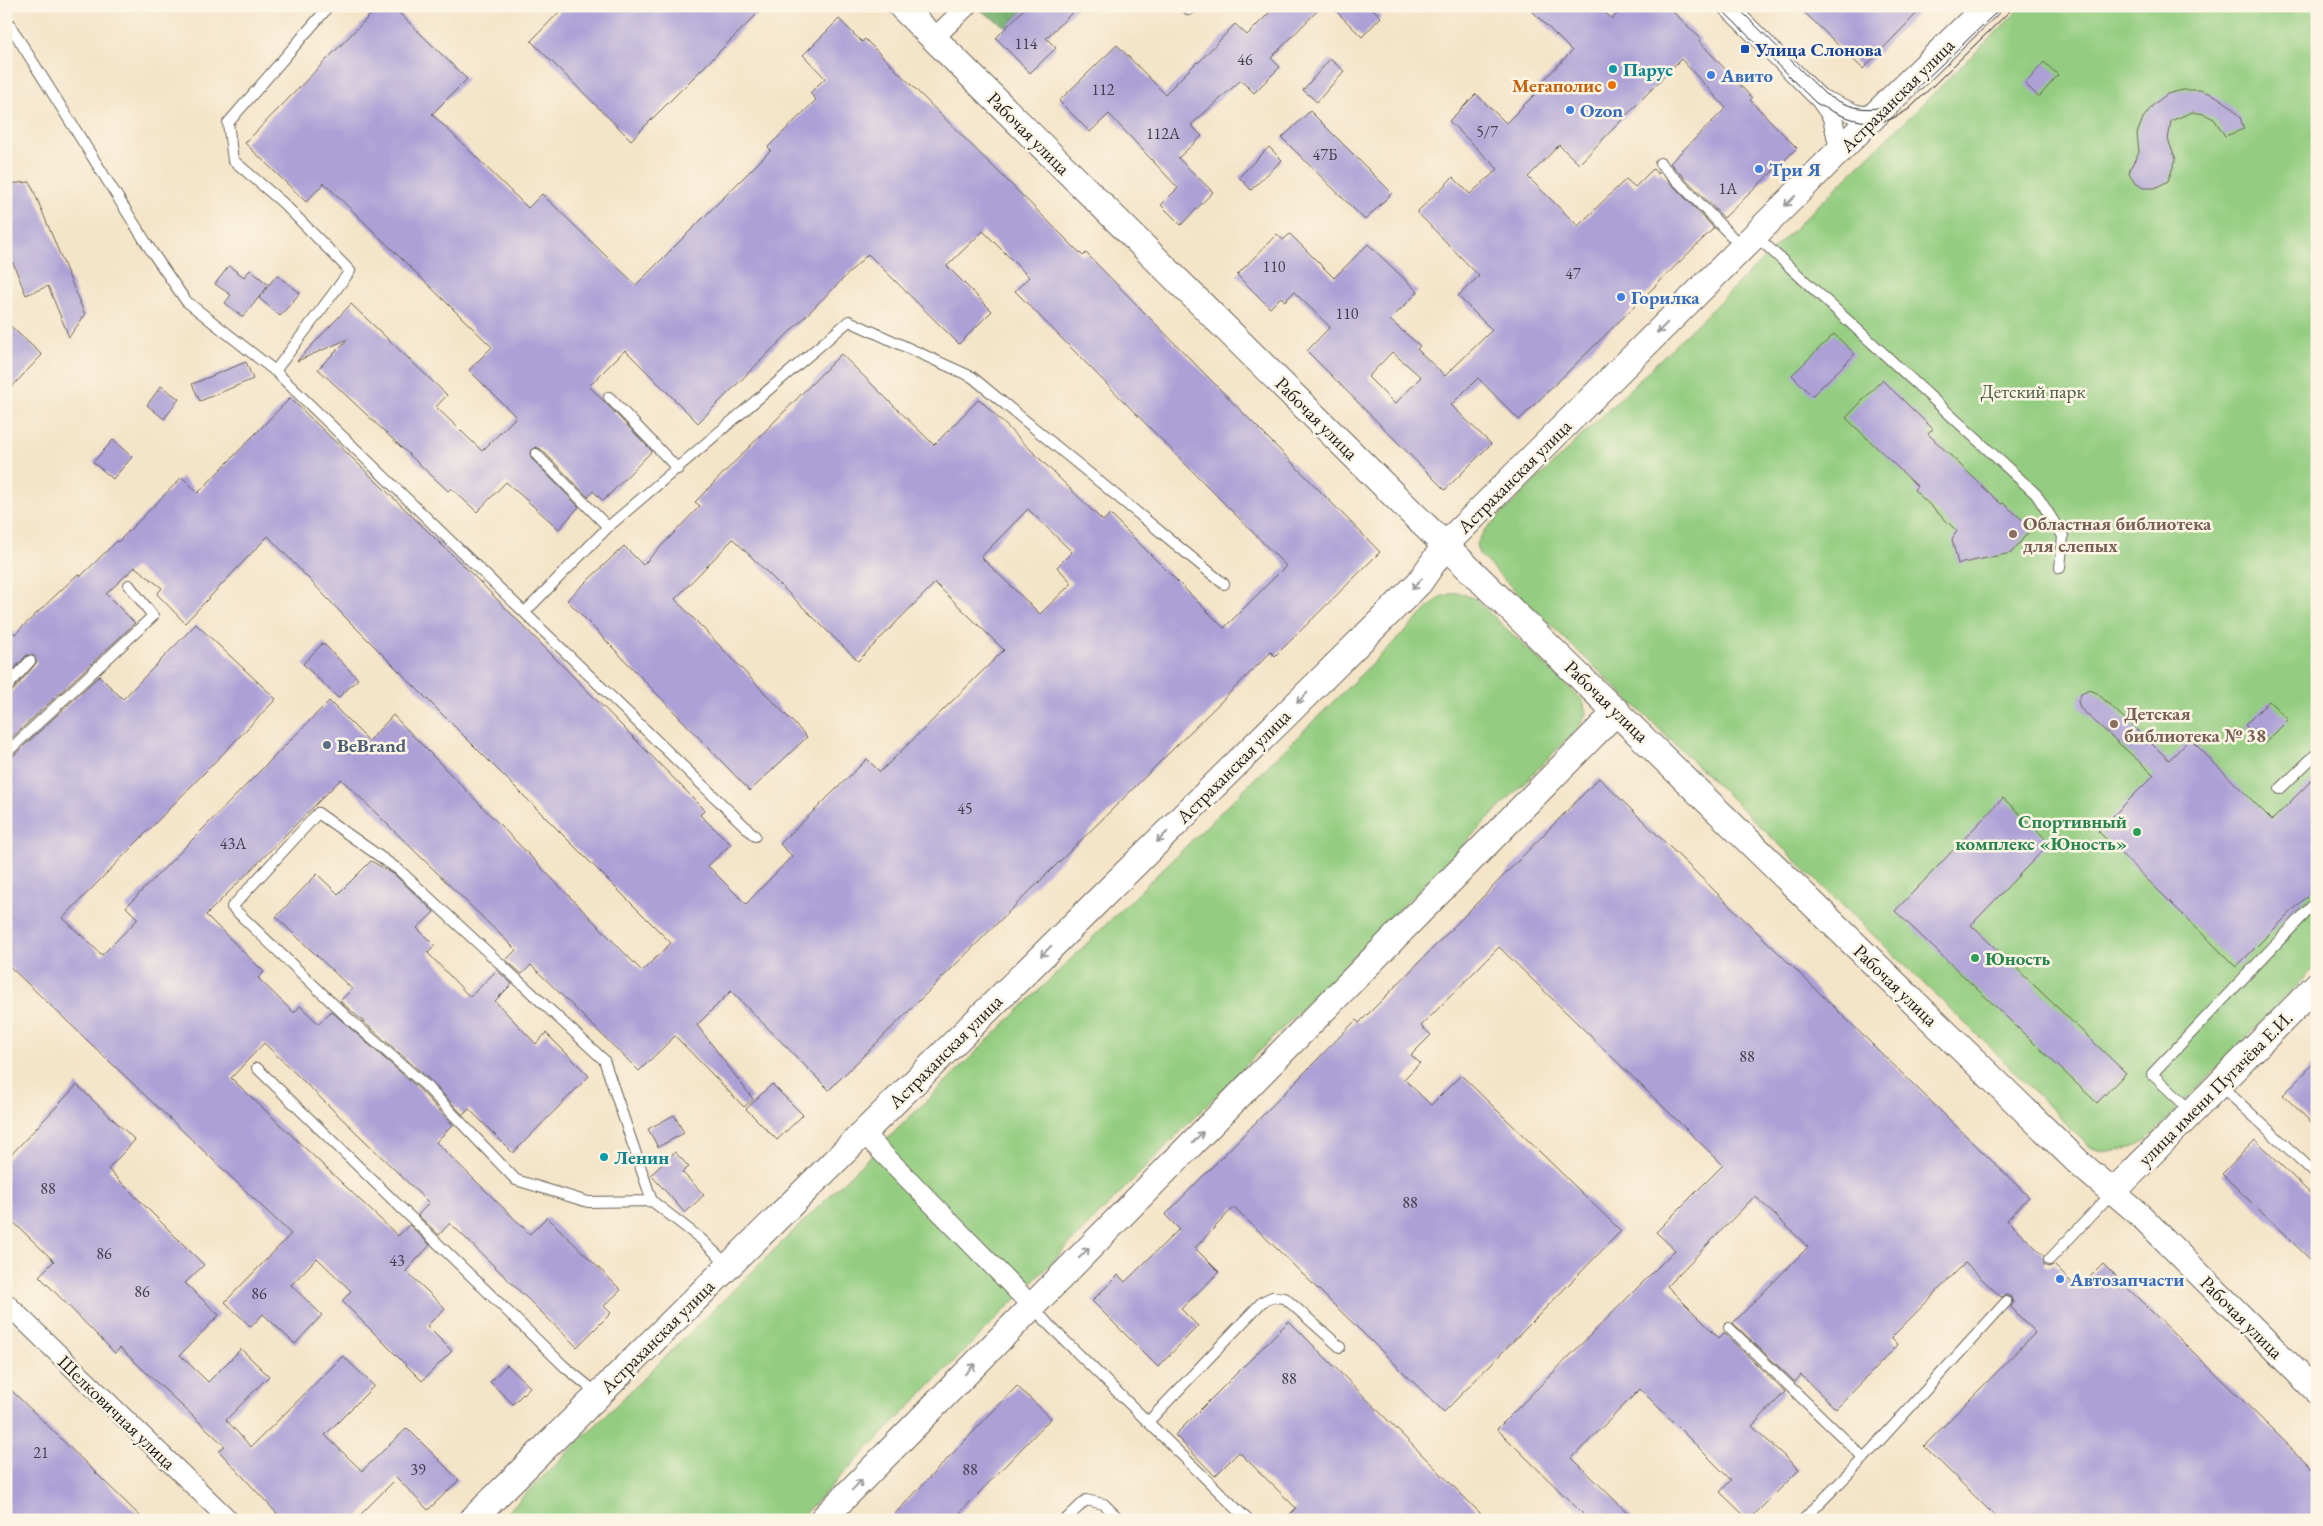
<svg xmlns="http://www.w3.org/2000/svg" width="2323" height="1526" font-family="'EB Garamond',serif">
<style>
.green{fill:#94cd81;stroke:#58744e}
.forest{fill:#77b06f;stroke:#4a6646}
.building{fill:#aca0d6;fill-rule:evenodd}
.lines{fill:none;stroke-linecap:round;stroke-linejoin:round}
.service-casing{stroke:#686258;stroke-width:12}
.minor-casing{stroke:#686258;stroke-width:21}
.tertiary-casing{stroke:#686258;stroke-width:26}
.secondary-casing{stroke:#686258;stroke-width:28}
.service{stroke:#fff;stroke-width:10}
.minor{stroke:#fff;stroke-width:19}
.tertiary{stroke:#fff;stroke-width:24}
.secondary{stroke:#fff;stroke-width:26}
.tram{stroke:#1c1c1c;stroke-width:1}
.oneway{stroke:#999}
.transit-dot{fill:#1a4fb4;stroke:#fcf5e5;stroke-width:2}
.culture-dot{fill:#0f9aa8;stroke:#fcf5e5;stroke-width:2}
.shop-dot{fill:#3f7fe0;stroke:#fcf5e5;stroke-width:2}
.food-dot{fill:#e8710a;stroke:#fcf5e5;stroke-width:2}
.education-dot{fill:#8d6e63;stroke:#fcf5e5;stroke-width:2}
.service-dot{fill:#5c6f8a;stroke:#fcf5e5;stroke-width:2}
.leisure-dot{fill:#2e9e5b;stroke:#fcf5e5;stroke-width:2}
.labels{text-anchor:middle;stroke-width:5;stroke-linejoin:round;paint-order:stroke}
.number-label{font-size:16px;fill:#403d4a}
.transit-label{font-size:19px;font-weight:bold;fill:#164399;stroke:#fcf5e5;text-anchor:start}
.culture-label{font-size:19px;font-weight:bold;fill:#0d838f;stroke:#fcf5e5;text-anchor:start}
.shop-label{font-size:19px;font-weight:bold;fill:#366cbe;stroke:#fcf5e5;text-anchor:start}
.food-label{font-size:19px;font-weight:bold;fill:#c56008;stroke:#fcf5e5;text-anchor:end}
.street-label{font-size:19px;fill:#1c1c1c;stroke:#fcf5e5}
.park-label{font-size:19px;fill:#465a3f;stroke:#fcf5e5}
.education-label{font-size:19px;font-weight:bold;fill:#785e54;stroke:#fcf5e5;text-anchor:start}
.service-label{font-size:19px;font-weight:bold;fill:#4e5e75;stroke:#fcf5e5;text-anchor:start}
.leisure-label{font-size:19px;font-weight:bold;fill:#27864d;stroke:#fcf5e5;text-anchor:end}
</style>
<rect width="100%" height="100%" fill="#fcf5e5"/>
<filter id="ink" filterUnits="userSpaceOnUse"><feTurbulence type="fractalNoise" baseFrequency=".02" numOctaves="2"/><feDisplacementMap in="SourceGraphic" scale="10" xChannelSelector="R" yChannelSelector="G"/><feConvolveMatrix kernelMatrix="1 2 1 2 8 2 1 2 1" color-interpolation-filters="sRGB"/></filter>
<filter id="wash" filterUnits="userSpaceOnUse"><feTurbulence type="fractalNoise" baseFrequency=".0096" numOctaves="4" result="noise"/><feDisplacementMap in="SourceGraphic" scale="20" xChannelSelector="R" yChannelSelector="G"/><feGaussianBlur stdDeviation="1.12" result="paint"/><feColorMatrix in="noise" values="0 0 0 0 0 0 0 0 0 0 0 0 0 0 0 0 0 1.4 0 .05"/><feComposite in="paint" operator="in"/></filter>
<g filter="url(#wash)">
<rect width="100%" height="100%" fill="#f4e4c8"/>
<g class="green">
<path d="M 2023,6 L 2317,6 L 2317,965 L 2148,1139 C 2128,1151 2103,1158 2084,1142 L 1995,1052 L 1500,576 L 1479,554 L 1476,544 L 1485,530 Z"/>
<polygon points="1458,592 1475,599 1583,701 1586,713 1580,726 798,1520 499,1520 1440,597"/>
</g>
<polygon class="forest" points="984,6 1027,6 1006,27 980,10"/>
<g id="blocks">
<g class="building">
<path d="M 379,6 L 392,6 L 467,79 L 432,114 L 528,208 L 542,194 L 636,285 L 771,150 L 768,147 L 816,100 L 810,93 L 825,78 L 803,55 L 839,19 L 862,42 L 865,39 L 1083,256 L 1086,253 L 1380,552 L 1275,656 L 1271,652 L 829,1090 L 731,991 L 697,1025 L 753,1099 L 744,1107 L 675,1036 L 639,1071 L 531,965 L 522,974 L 506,960 L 516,950 L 341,779 L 206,915 L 264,972 L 258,978 L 294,1013 L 300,1006 L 319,1024 L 331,1011 L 419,1089 L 453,1125 L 436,1142 L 530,1234 L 547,1217 L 621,1290 L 604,1306 L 611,1313 L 577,1347 L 450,1223 L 439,1235 L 418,1215 L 429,1203 L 264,1043 L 231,1078 L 398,1236 L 409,1225 L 430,1245 L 406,1271 L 445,1308 L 427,1326 L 452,1351 L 422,1381 L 342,1301 L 351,1291 L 317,1258 L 291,1285 L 322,1315 L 295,1344 L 263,1314 L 251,1327 L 225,1302 L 291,1234 L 6,963 L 6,760 L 11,758 L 99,676 L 123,699 L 196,624 L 276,699 L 63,918 L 102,955 L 138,919 L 126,907 L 329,701 L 369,741 L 393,715 L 642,971 L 671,943 L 347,619 L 268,536 L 185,623 L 157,594 L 162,588 L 135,567 L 106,594 L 135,623 L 6,743 L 6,695 L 11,693 L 37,662 L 34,656 L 27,655 L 6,677 L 6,627 L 15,634 L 78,574 L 81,576 L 117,541 L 118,542 L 182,477 L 198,493 L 290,398 L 471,573 L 705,810 L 700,815 L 731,844 L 708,866 L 746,904 L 792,856 L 780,844 L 867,759 L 880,772 L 1004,650 L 935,583 L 858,661 L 733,539 L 675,599 L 807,737 L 750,791 L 567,600 L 624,546 L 643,565 L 700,506 L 695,502 L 841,354 L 934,445 L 979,399 L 1103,521 L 1110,514 L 1224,628 L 1286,566 L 1015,291 L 1029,277 L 983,231 L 947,266 L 992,311 L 959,344 L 868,254 L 698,423 L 625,350 L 589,386 L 652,451 L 603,501 L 593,491 L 588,497 L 541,449 L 535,447 L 530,452 L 531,458 L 579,507 L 559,529 L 506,482 L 477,512 L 451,488 L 448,491 L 318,369 L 348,339 L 297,361 L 351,304 L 447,395 L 436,407 L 482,451 L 516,417 L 469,370 L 492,347 L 324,183 L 306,202 L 245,143 ZM 1028,509 L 1072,552 L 1057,567 L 1072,583 L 1040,614 L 981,557 Z"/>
<polygon points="565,6 765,6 631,140 531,41"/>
<polygon points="1027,6 1079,6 1046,38 1056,48 1030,73 996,38"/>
<polygon points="1276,6 1322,6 1271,58 1280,67 1254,93 1241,80 1191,125 1202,136 1178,158 1213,192 1181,225 1161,205 1178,188 1109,114 1090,132 1059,101 1117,45 1165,94 1197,62 1198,63 1235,24 1247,35"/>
<polygon points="1331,6 1370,6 1381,17 1362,37"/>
<path d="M 1527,6 L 1599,6 L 1612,19 L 1625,6 L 1667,6 L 1701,39 L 1699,41 L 1752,98 L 1750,100 L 1797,148 L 1724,218 L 1670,163 L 1726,108 L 1681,59 L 1579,164 L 1559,145 L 1528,177 L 1578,226 L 1626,179 L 1635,187 L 1653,169 L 1658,174 L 1660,172 L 1714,228 L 1519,420 L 1478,378 L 1451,405 L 1491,444 L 1445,490 L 1307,351 L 1330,327 L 1294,292 L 1285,301 L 1281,297 L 1270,308 L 1237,275 L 1277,234 L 1283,240 L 1290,234 L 1334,278 L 1368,244 L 1418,292 L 1390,320 L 1420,346 L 1417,349 L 1445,376 L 1492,330 L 1458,296 L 1479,276 L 1417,212 L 1453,177 L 1470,194 L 1498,169 L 1449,121 L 1476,94 L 1506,123 L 1535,94 L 1533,91 L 1572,51 ZM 1392,352 L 1421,377 L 1395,404 L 1368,377 Z"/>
<polygon points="1798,6 1924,6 1863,69"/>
<polygon points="1330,59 1344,71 1317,102 1303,90"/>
<polygon points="2044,62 2058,75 2039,97 2025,84"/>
<polygon points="2183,90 2200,90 2216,96 2229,105 2240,117 2244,129 2225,136 2214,119 2204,114 2192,112 2171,121 2168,140 2176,159 2168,181 2155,188 2143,188 2134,182 2129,174 2131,167 2139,152 2137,134 2143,118 2153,105 2167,94"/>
<polygon points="1310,111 1392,193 1365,220 1282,138"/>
<polygon points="1269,147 1282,160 1251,190 1239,177"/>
<polygon points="30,182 85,315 69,337 48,286 26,295 6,246 6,184"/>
<polygon points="229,266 244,277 250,270 269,285 277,275 300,293 280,316 259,298 268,286 243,317 225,303 231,295 215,284"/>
<polygon points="6,322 42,355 6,393"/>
<polygon points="1834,334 1855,354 1812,396 1792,375"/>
<polygon points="246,362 253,379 200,401 192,384"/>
<polygon points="1882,380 1933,429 1928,434 2001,504 2003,503 2032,528 2011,553 1958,564 1952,539 1957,531 1914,490 1917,486 1846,418"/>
<polygon points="161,386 179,399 164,419 147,405"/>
<polygon points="113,440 132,457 113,479 93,462"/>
<polygon points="323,643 358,679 338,698 303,664"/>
<polygon points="2090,690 2097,693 2169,760 2190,739 2272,820 2317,775 2317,886 2236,967 2098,831 2154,775 2080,708 2078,701 2081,694"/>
<polygon points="2269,701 2288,720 2264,744 2245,725"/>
<polygon points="1599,778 2029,1197 2007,1220 2044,1256 2044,1265 2048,1267 2054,1265 2078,1289 2103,1264 2317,1473 2317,1520 1999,1520 1924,1446 2035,1333 2011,1307 2013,1303 2011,1297 2007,1295 2001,1297 1965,1263 1891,1338 1898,1345 1836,1409 1801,1375 1795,1382 1733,1323 1808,1247 1755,1196 1667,1286 1719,1338 1724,1333 1785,1392 1752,1426 1799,1470 1749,1520 1720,1492 1731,1480 1640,1389 1572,1458 1635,1520 1589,1520 1497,1429 1675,1250 1656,1232 1723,1165 1499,947 1421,1026 1431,1035 1411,1055 1420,1063 1404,1079 1431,1105 1461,1075 1621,1231 1444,1412 1234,1207 1195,1248 1219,1272 1181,1309 1198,1326 1158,1367 1092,1301 1118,1275 1125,1282 1179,1229 1165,1215 1356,1020 1359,1023 1388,994"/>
<polygon points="2003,798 2050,843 1971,925 2126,1073 2097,1103 1895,911"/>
<polygon points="371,861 395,875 434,912 417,928 435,946 428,953 470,997 497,970 512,984 495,1001 536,1044 546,1033 589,1076 513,1153 469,1109 463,1115 429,1079 340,1001 352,989 276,917 317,874 338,894"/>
<polygon points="2317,1060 2317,1128 2283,1095"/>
<polygon points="772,1084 803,1115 777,1140 746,1109"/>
<polygon points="77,1085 135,1140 108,1169 204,1265 185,1283 219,1315 180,1355 208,1382 241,1349 269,1376 226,1420 251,1447 343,1356 374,1386 325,1435 362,1471 407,1428 459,1480 428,1510 397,1478 355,1520 283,1520 219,1451 225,1446 120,1348 115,1353 39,1276 54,1261 6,1215 6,1160"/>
<polygon points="674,1115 684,1133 658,1147 648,1129"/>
<polygon points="2255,1140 2317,1200 2317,1266 2222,1174"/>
<polygon points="675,1152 689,1167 682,1172 704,1195 685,1213 651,1175"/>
<polygon points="1289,1321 1487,1520 1284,1520 1296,1508 1239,1452 1215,1476 1175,1435"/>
<polygon points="507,1365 530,1387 513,1404 490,1382"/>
<polygon points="6,1385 144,1520 6,1520"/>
<polygon points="1017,1386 1051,1418 953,1520 889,1520"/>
</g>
</g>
</g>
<g filter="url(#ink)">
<use href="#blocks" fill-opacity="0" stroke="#686258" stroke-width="1"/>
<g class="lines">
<defs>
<g id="service">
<polyline points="1189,10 1192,6"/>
<polyline points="6,19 152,252 186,301 275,371 755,836"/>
<polyline points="1660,163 1742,247"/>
<polyline points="1756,236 2036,494 2063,536 2060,568"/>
<polyline points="275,371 350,271 283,203 233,160 228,123 324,12 327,6"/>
<polyline points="609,397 678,469"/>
<polyline points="536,454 608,527"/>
<polyline points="525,612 608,527 849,321 972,377 1224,584"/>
<polyline points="6,688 30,661"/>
<polyline points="6,753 153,616 129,585"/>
<polyline points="2280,789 2315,755 2317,757"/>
<polyline points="257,1068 565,1367 598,1394"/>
<polyline points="2220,1085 2317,1175"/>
<polyline points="2191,1111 2152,1074 2317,901"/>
<polyline points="652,1201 604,1060 399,870 318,813 232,907 348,1018 424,1084 516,1180 588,1202 652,1201 701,1239 728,1265"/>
<polyline points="2049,1260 2112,1193"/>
<polyline points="1032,1306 1051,1327 1248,1520"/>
<polyline points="1729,1328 1864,1458"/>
<polyline points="1148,1422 1262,1302 1272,1297 1285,1298 1340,1347"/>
<polyline points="1065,1520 1086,1500 1104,1504 1120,1520"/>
<polyline points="1803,1520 1864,1458 2006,1302"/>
</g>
<g id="minor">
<polyline points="1727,6 1820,99 1832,116 1840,151"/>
<polyline points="934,38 967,6"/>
<polyline points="1821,99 1855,114 1873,117"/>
<polyline points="862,1132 1032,1306"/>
<polyline points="6,1303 229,1520"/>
</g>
<polyline id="tertiary" points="2113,1192 2141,1216 2317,1392"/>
<g id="secondary">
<polyline points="901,6 1418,519 2079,1163 2113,1192 2317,985"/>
<polyline points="472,1520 1419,583 1446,544 1873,117 1987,6"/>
<polyline points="822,1520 1617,711"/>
</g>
</defs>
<use href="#service" class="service-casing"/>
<use href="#minor" class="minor-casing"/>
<use href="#tertiary" class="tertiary-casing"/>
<use href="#secondary" class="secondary-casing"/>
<use href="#service" class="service"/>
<use href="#minor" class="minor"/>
<use href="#tertiary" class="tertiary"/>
<use href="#secondary" class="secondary"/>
<g class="tram">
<path d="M 1718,6 L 1816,103 C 1838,115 1863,127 1888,120 C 1895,118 1902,113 1909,109 L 2015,6"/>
<path d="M 1736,6 L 1825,94 C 1855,111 1870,113 1903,101 L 2003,6"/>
</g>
</g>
<defs><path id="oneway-shaft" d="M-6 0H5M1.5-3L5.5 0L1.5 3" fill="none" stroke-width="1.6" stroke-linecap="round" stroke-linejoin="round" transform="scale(1.25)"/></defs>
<g class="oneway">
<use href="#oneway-shaft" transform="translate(1790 201) rotate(135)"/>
<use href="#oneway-shaft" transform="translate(1662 328) rotate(135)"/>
<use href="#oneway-shaft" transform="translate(1417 584) rotate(132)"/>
<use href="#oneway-shaft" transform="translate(1302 698) rotate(135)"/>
<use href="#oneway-shaft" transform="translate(1162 837) rotate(135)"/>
<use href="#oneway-shaft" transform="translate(1046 951) rotate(135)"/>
<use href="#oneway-shaft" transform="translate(1198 1137) rotate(-46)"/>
<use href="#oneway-shaft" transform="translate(1084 1253) rotate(-46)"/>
<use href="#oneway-shaft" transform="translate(970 1369) rotate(-46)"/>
<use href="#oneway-shaft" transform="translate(857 1485) rotate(-46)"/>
</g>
</g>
<rect class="transit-dot" x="1740" y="44" width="10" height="10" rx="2.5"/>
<g class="culture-dot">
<circle cx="1613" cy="69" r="5"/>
<circle cx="604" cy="1157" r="5"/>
</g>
<g class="shop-dot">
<circle cx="1711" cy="75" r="5"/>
<circle cx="1570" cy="110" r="5"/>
<circle cx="1759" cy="169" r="5"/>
<circle cx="1621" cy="297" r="5"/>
<circle cx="2060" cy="1279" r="5"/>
</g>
<circle class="food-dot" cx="1612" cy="85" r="5"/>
<g class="education-dot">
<circle cx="2013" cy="534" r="5"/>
<circle cx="2114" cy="724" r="5"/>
</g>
<circle class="service-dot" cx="327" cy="745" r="5"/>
<g class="leisure-dot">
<circle cx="2137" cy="832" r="5"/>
<circle cx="1975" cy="958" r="5"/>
</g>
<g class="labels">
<g class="number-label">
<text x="1026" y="49">114</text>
<text x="1245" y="65">46</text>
<text x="1103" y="95">112</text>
<text x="1487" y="137">5/7</text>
<text x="1163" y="139">112А</text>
<text x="1325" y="160">47Б</text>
<text x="1728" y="194">1А</text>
<text x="1274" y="272">110</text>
<text x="1573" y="279">47</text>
<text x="1347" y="319">110</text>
<text x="965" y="814">45</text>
<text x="233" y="849">43А</text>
<text x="1747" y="1062">88</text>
<text x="48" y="1194">88</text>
<text x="1410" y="1208">88</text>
<text x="104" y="1259">86</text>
<text x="397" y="1266">43</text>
<text x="142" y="1297">86</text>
<text x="259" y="1299">86</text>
<text x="1289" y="1384">88</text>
<text x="41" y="1458">21</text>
<text x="418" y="1475">39</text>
<text x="970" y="1475">88</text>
</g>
<g class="transit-label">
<text x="1755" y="56">Улица Слонова</text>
</g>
<g class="culture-label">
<text x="1623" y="76">Парус</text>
<text x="614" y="1164">Ленин</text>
</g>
<g class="shop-label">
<text x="1721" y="82">Авито</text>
<text x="1580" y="117">Ozon</text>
<text x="1769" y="176">Три Я</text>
<text x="1631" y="304">Горилка</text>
<text x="2070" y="1286">Автозапчасти</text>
</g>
<g class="food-label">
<text x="1602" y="92">Мегаполис</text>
</g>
<g class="street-label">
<text transform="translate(1897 95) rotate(-45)" y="7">Астраханская улица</text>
<text transform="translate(1029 133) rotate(45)" y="7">Рабочая улица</text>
<text transform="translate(1317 418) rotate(45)" y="7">Рабочая улица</text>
<text transform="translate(1514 476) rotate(-45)" y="7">Астраханская улица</text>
<text transform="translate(1607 701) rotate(44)" y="7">Рабочая улица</text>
<text transform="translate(1233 766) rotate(-45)" y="7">Астраханская улица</text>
<text transform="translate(1896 985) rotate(44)" y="7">Рабочая улица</text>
<text transform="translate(945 1051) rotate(-45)" y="7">Астраханская улица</text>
<text transform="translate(2215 1088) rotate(-45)" y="7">улица имени Пугачёва Е.И.</text>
<text transform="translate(2242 1317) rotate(45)" y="7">Рабочая улица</text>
<text transform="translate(657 1336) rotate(-45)" y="7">Астраханская улица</text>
<text transform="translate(117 1412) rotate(44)" y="7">Шелковичная улица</text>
</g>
<g class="park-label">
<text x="2033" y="398">Детский парк</text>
</g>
<g class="education-label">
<text x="2023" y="530">Областная библиотека<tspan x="2023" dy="22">для слепых</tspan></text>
<text x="2124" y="720">Детская<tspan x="2124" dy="22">библиотека № 38</tspan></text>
</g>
<g class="service-label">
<text x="337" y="752">BeBrand</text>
</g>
<g class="leisure-label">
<text x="2127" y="828">Спортивный<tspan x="2127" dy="22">комплекс «Юность»</tspan></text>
<text x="1985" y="965" text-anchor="start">Юность</text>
</g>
</g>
<rect width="2323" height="1526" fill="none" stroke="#fcf5e5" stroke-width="25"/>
</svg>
